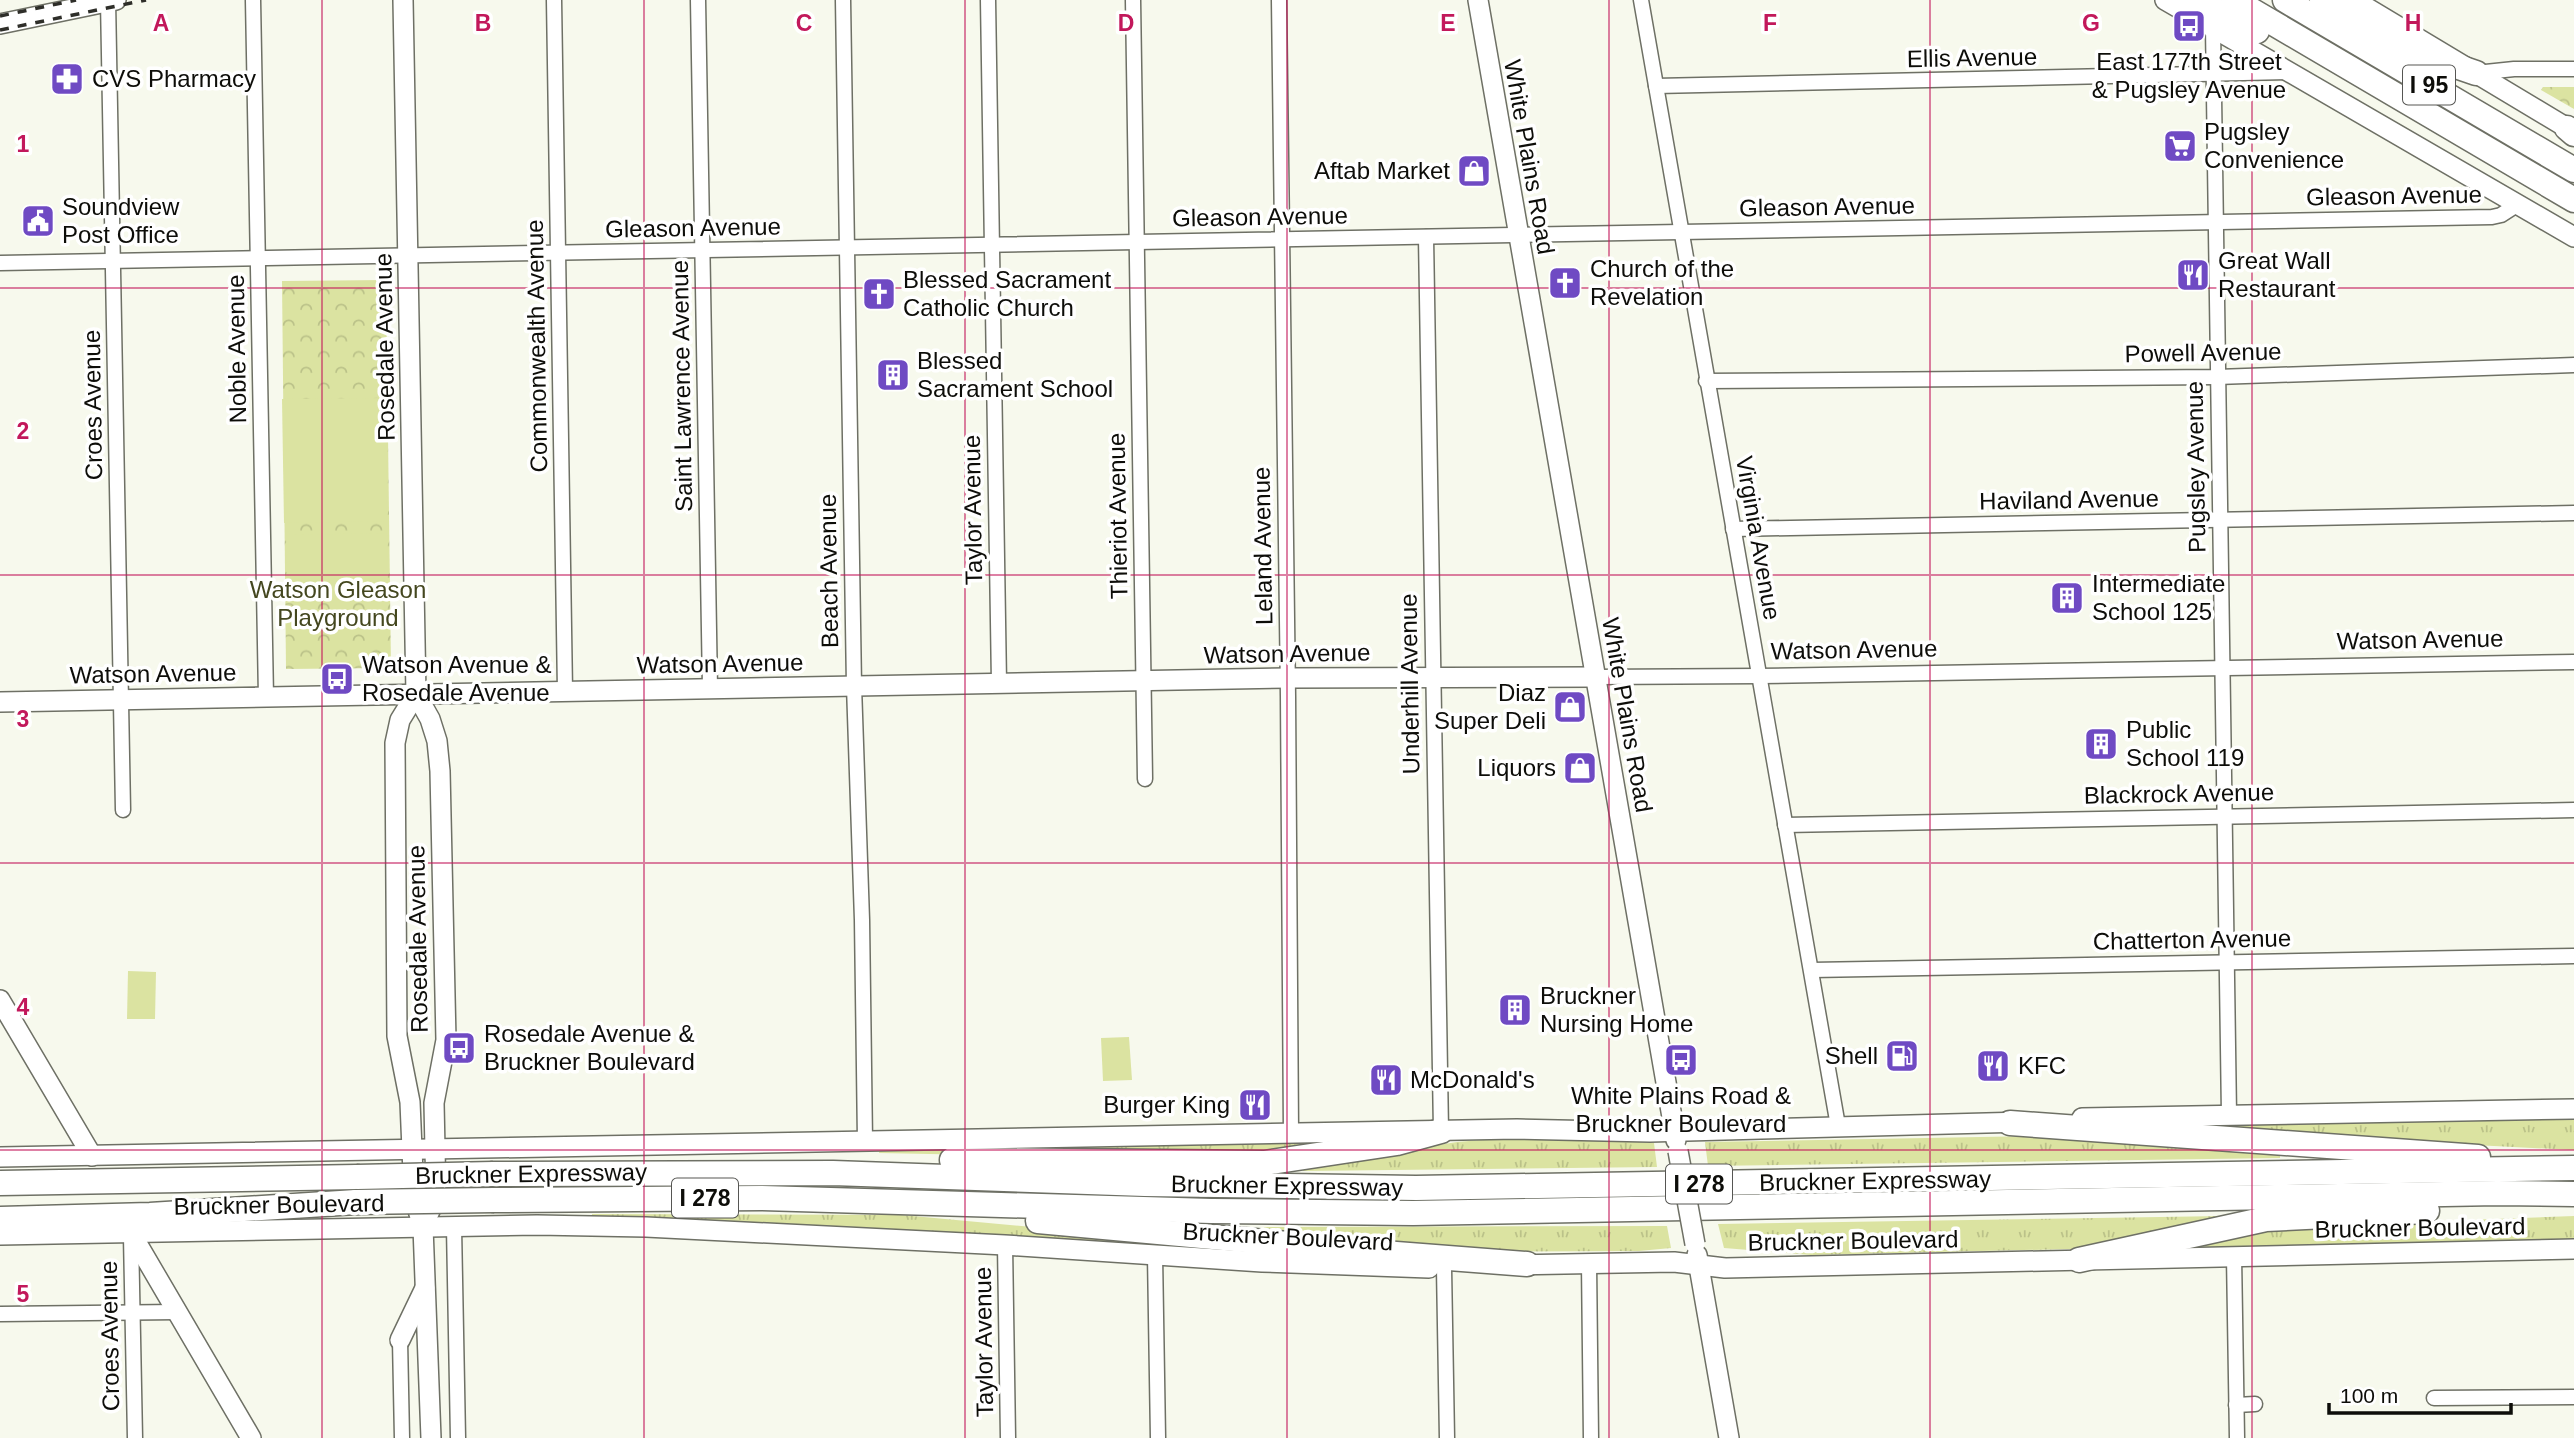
<svg xmlns="http://www.w3.org/2000/svg" width="2574" height="1438" font-family="Helvetica,sans-serif">
<style>
.grass{fill:url(#grass-tufts)}
.park{fill:url(#park-crowns)}
.pitch{fill:#dbe3a1}
.lines{fill:none;stroke-linecap:round;stroke-linejoin:round}
.street-casing{stroke:#6e7065;stroke-width:17}
.secondary-casing{stroke:#6e7065;stroke-width:22}
.highway-casing{stroke:#6e7065;stroke-width:27}
.street{stroke:#fff;stroke-width:14}
.secondary{stroke:#fff;stroke-width:19}
.highway{stroke:#fff;stroke-width:24}
.rail{stroke:#2e2e29;stroke-width:3.5;stroke-dasharray:9 9;stroke-linecap:butt}
.secondary-bridge-casing{stroke:#6e7065;stroke-width:22;stroke-linecap:butt}
.highway-bridge-casing{stroke:#6e7065;stroke-width:27;stroke-linecap:butt}
.secondary-bridge{stroke:#fff;stroke-width:19}
.highway-bridge{stroke:#fff;stroke-width:24}
.grid{fill:none;stroke:#c2185b;stroke-width:2;stroke-opacity:0.55}
.labels{text-anchor:middle;stroke-width:7;stroke-linejoin:round;paint-order:stroke}
.shield{fill:#fff;stroke:#565653;stroke-width:2}
.shield-label{font-size:23px;font-weight:bold;fill:#0d0d09}
.street-label{font-size:24px;fill:#0d0d09;stroke:#fff}
.poi-label{font-size:24px;fill:#0d0d09;stroke:#fff;text-anchor:start}
.park-label{font-size:24px;fill:#44471f;stroke:#fff}
.grid-label{font-size:23px;text-anchor:middle;font-weight:bold;fill:#c2185b;stroke:#fff;stroke-width:7;stroke-linejoin:round;paint-order:stroke}
</style>
<defs>
<pattern id="grass-tufts" width="24" height="20" patternUnits="userSpaceOnUse" patternTransform="scale(1.75)"><rect width="24" height="20" fill="#dbe3a1"/><path d="M3 7l-1-3M5 7V3M7 7l1-3M15 17l-1-3M17 17v-4M19 17l1-3" fill="none" stroke="#bbc289"/></pattern>
<pattern id="park-crowns" width="20" height="18" patternUnits="userSpaceOnUse" patternTransform="scale(1.75)"><rect width="20" height="18" fill="#dbe3a1"/><path d="M2 6a3 3 0 1 1 6 0M12 15a3 3 0 1 1 6 0" fill="none" stroke="#bbc289"/></pattern>
</defs>
<rect width="100%" height="100%" fill="#f7f9ed"/>
<g class="grass">
<polygon points="2574,1119 2574,1150 2455,1144 2184,1124"/>
<polygon points="2036,1136 2280,1150 2280,1158 1708,1166 1705,1142"/>
<polygon points="1518,1137 1580,1138 1654,1143 1657,1167 1303,1171 1303,1166 1457,1142"/>
<polygon points="1328,1139 1327,1147 1248,1160 879,1153 880,1148"/>
<polygon points="592,1214 902,1215 1324,1254 1324,1257 845,1227 592,1218"/>
<polygon points="2223,1216 2223,1220 2072,1249 1811,1255 1724,1248 1718,1224"/>
<polygon points="2574,1216 2574,1241 2247,1248 2184,1247 2274,1227"/>
<polygon points="1667,1226 1671,1248 1639,1251 1448,1252 1262,1232 1264,1227 1281,1227"/>
</g>
<g class="park">
<polygon points="2543,87 2574,87 2574,109 2541,90"/>
<polygon points="386,280 391,668 286,669 282,281"/>
</g>
<g class="pitch">
<polygon points="385,398 387,521 284,523 282,399"/>
<polygon points="387,533 388,602 287,603 286,535"/>
<polygon points="128,971 156,972 155,1019 127,1019"/>
<polygon points="1129,1037 1132,1080 1103,1081 1101,1038"/>
</g>
<g class="lines">
<defs>
<g id="street">
<polyline points="108,0 123,810"/>
<polyline points="253,0 266,697"/>
<polyline points="554,0 565,691"/>
<polyline points="698,0 710,688"/>
<polyline points="843,0 854,686 862,920 865,1141"/>
<polyline points="988,0 999,683"/>
<polyline points="1133,0 1145,779"/>
<polyline points="1279,0 1288,696 1291,1133"/>
<polyline points="1641,0 1838,1126"/>
<polyline points="2213,27 2229,1115"/>
<polyline points="2476,73 2514,69 2574,69"/>
<polyline points="1656,86 2290,72"/>
<polyline points="1426,237 1441,1131"/>
<polyline points="0,263 2492,217 2501,215 2518,204"/>
<polyline points="1706,381 2217,377 2574,365"/>
<polyline points="1733,529 2574,513"/>
<polyline points="1595,677 1759,676 2574,662"/>
<polyline points="1785,825 2574,810"/>
<polyline points="1812,970 2574,956"/>
<polyline points="454,1227 458,1438"/>
<polyline points="131,1236 135,1438"/>
<polyline points="1005,1245 1008,1438"/>
<polyline points="1155,1255 1158,1438"/>
<polyline points="2234,1256 2237,1438"/>
<polyline points="1589,1263 1591,1438"/>
<polyline points="1444,1268 1447,1438"/>
<polyline points="0,1314 177,1312"/>
<polyline points="400,1340 402,1438"/>
<polyline points="2434,1398 2574,1397"/>
<polyline points="2236,1405 2255,1404"/>
</g>
<g id="secondary">
<polyline points="403,0 416,694 430,719 437,741 440,771 446,1040 434,1103 436,1197 429,1213"/>
<polyline points="1478,0 1676,1140"/>
<polyline points="2165,0 2574,237"/>
<polyline points="2354,0 2574,132"/>
<polyline points="0,24 116,0"/>
<polyline points="416,694 400,720 395,743 397,1036 410,1102 414,1197 423,1227 431,1438"/>
<polyline points="0,702 1288,678 1595,677"/>
<polyline points="0,1000 92,1156"/>
<polyline points="2082,1118 2574,1109"/>
<polyline points="0,1157 1517,1129 1650,1132 2024,1122"/>
<polyline points="131,1233 251,1438"/>
<polyline points="0,1235 537,1225 646,1227 1005,1245 1262,1262 1429,1268"/>
<polyline points="1697,1255 1729,1438"/>
<polyline points="1515,1265 1674,1262 1725,1268 2574,1249"/>
<polyline points="400,1340 425,1288"/>
</g>
<g id="highway">
<polyline points="2195,0 2257,31"/>
<polyline points="2234,0 2574,200"/>
<polyline points="2285,0 2574,170"/>
<polyline points="2322,0 2412,51 2476,73"/>
<polyline points="2567,128 2574,134"/>
<polyline points="2010,1123 2478,1157"/>
<polyline points="952,1160 1264,1163 1397,1143 1441,1131"/>
<polyline points="493,1174 833,1173 1145,1184 1416,1188 2574,1168"/>
<polyline points="0,1183 357,1177"/>
<polyline points="494,1200 762,1198 1211,1211 1413,1213 2497,1193 2574,1194"/>
<polyline points="0,1219 150,1215 356,1202"/>
<polyline points="1038,1221 1396,1254 1527,1264"/>
<polyline points="2079,1260 2266,1219 2427,1211"/>
</g>
</defs>
<use href="#street" class="street-casing"/>
<use href="#secondary" class="secondary-casing"/>
<use href="#highway" class="highway-casing"/>
<use href="#street" class="street"/>
<use href="#secondary" class="secondary"/>
<use href="#highway" class="highway"/>
<g class="rail">
<polyline points="0,16 76,0"/>
<polyline points="0,30 146,0"/>
</g>
<defs>
<polyline id="secondary-bridge" points="1678,1151 1695,1244"/>
<g id="highway-bridge">
<polyline points="357,1177 493,1174"/>
<polyline points="356,1202 494,1200"/>
</g>
</defs>
<use href="#secondary-bridge" class="secondary-bridge-casing"/>
<use href="#highway-bridge" class="highway-bridge-casing"/>
<use href="#secondary-bridge" class="secondary-bridge"/>
<use href="#highway-bridge" class="highway-bridge"/>
</g>
<path class="grid" d="M 322,0 L 322,1438M 644,0 L 644,1438M 965,0 L 965,1438M 1287,0 L 1287,1438M 1609,0 L 1609,1438M 1930,0 L 1930,1438M 2252,0 L 2252,1438M 0,288 L 2574,288M 0,575 L 2574,575M 0,863 L 2574,863M 0,1150 L 2574,1150"/>
<defs>
<symbol id="bus-square" viewBox="-11 -11 22 22"><rect x="-9" y="-9" width="18" height="18" rx="4" fill="#6f4ac3" stroke="#fff"/><path d="M-5-6H5V4H4V6H2V4H-2V6H-4V4H-5ZM-3.5-4V0h7V-4ZM-3.5 1.2v1.5H-2V1.2ZM2 1.2v1.5H3.5V1.2Z" fill="#fff"/></symbol>
<symbol id="pharmacy-square" viewBox="-11 -11 22 22"><rect x="-9" y="-9" width="18" height="18" rx="4" fill="#6f4ac3" stroke="#fff"/><path d="M-2-6h4v4h4v4h-4v4h-4v-4h-4v-4h4Z" fill="#fff"/></symbol>
<symbol id="supermarket-square" viewBox="-11 -11 22 22"><rect x="-9" y="-9" width="18" height="18" rx="4" fill="#6f4ac3" stroke="#fff"/><path d="M-6-5.5h2.5l.6 2H6L4.5 2H-2.5L-4.4-4H-6ZM-1.5 3.2a1.3 1.3 0 1 0 .1 0ZM3 3.2a1.3 1.3 0 1 0 .1 0Z" fill="#fff"/></symbol>
<symbol id="shop-square" viewBox="-11 -11 22 22"><rect x="-9" y="-9" width="18" height="18" rx="4" fill="#6f4ac3" stroke="#fff"/><path d="M-5-2.5h2.3a2.7 3.5 0 0 1 5.4 0H5L5.5 6h-11ZM-1.5-2.5h3a1.5 2.3 0 0 0-3 0Z" fill="#fff"/></symbol>
<symbol id="civic-square" viewBox="-11 -11 22 22"><rect x="-9" y="-9" width="18" height="18" rx="4" fill="#6f4ac3" stroke="#fff"/><path d="M-.6-6.5H3V-4.5H.6V-3L4-1V1h2V6H-6V1h2V-1L-.6-3ZM-1.2 2.5V6h2.4V2.5Z" fill="#fff"/></symbol>
<symbol id="restaurant-square" viewBox="-11 -11 22 22"><rect x="-9" y="-9" width="18" height="18" rx="4" fill="#6f4ac3" stroke="#fff"/><path d="M-5-6h1v4h1v-4h1v4h1v-4h1v5L-1.5 .5V6h-2V.5L-5-1ZM5-6V6H3V1.5H1.5Q1.5-4 5-6Z" fill="#fff"/></symbol>
<symbol id="church-square" viewBox="-11 -11 22 22"><rect x="-9" y="-9" width="18" height="18" rx="4" fill="#6f4ac3" stroke="#fff"/><path d="M-1.2-6h2.4v3.5h3.3v2.4h-3.3V6h-2.4V-.1h-3.3v-2.4h3.3Z" fill="#fff"/></symbol>
<symbol id="building-square" viewBox="-11 -11 22 22"><rect x="-9" y="-9" width="18" height="18" rx="4" fill="#6f4ac3" stroke="#fff"/><path d="M-4-6H4V6H1V3H-1V6H-4ZM-2.5-4.3h1.7v1.8h-1.7ZM.8-4.3h1.7v1.8H.8ZM-2.5-1h1.7V.8h-1.7ZM.8-1h1.7V.8H.8Z" fill="#fff"/></symbol>
<symbol id="fuel-square" viewBox="-11 -11 22 22"><rect x="-9" y="-9" width="18" height="18" rx="4" fill="#6f4ac3" stroke="#fff"/><path d="M-5.5-6h7V0h2V4h1.3V-2.5L3-4.5l.8-.8L6-3V5H2.5V1h-1V6h-7ZM-4.2-4.7v3.2H.2V-4.7Z" fill="#fff"/></symbol>
</defs>
<g fill-rule="evenodd">
<use href="#bus-square" x="2170" y="7" width="38" height="38"/>
<use href="#pharmacy-square" x="48" y="60" width="38" height="38"/>
<use href="#supermarket-square" x="2161" y="127" width="38" height="38"/>
<use href="#shop-square" x="1455" y="152" width="38" height="38"/>
<use href="#civic-square" x="19" y="202" width="38" height="38"/>
<use href="#restaurant-square" x="2174" y="256" width="38" height="38"/>
<use href="#church-square" x="1546" y="264" width="38" height="38"/>
<use href="#church-square" x="860" y="275" width="38" height="38"/>
<use href="#building-square" x="874" y="356" width="38" height="38"/>
<use href="#building-square" x="2048" y="579" width="38" height="38"/>
<use href="#bus-square" x="318" y="660" width="38" height="38"/>
<use href="#shop-square" x="1551" y="688" width="38" height="38"/>
<use href="#building-square" x="2082" y="725" width="38" height="38"/>
<use href="#shop-square" x="1561" y="749" width="38" height="38"/>
<use href="#building-square" x="1496" y="991" width="38" height="38"/>
<use href="#bus-square" x="440" y="1029" width="38" height="38"/>
<use href="#fuel-square" x="1883" y="1037" width="38" height="38"/>
<use href="#bus-square" x="1662" y="1041" width="38" height="38"/>
<use href="#restaurant-square" x="1974" y="1047" width="38" height="38"/>
<use href="#restaurant-square" x="1367" y="1061" width="38" height="38"/>
<use href="#restaurant-square" x="1236" y="1086" width="38" height="38"/>
</g>
<g class="labels">
<g class="shield">
<rect x="2403" y="65.5" width="52" height="39" rx="5"/>
<rect x="1666" y="1164.5" width="66" height="39" rx="5"/>
<rect x="672" y="1178.5" width="66" height="39" rx="5"/>
</g>
<g class="shield-label">
<text x="2429" y="93">I 95</text>
<text x="1699" y="1192">I 278</text>
<text x="705" y="1206">I 278</text>
</g>
<g class="street-label">
<text transform="translate(1972 58) rotate(-1)" y="8">Ellis Avenue</text>
<text transform="translate(1529 157) rotate(80)" y="8">White Plains Road</text>
<text transform="translate(2394 196) rotate(-1)" y="8">Gleason Avenue</text>
<text transform="translate(1827 207) rotate(-1)" y="8">Gleason Avenue</text>
<text transform="translate(1260 217) rotate(-1)" y="8">Gleason Avenue</text>
<text transform="translate(693 228) rotate(-1)" y="8">Gleason Avenue</text>
<text transform="translate(537 346) rotate(-91)" y="8">Commonwealth Avenue</text>
<text transform="translate(385 347) rotate(-91)" y="8">Rosedale Avenue</text>
<text transform="translate(237 349) rotate(-91)" y="8">Noble Avenue</text>
<text transform="translate(2203 353) rotate(-1)" y="8">Powell Avenue</text>
<text transform="translate(682 386) rotate(-91)" y="8">Saint Lawrence Avenue</text>
<text transform="translate(93 405) rotate(-91)" y="8">Croes Avenue</text>
<text transform="translate(2196 467) rotate(-91)" y="8">Pugsley Avenue</text>
<text transform="translate(2069 500) rotate(-1)" y="8">Haviland Avenue</text>
<text transform="translate(973 510) rotate(-91)" y="8">Taylor Avenue</text>
<text transform="translate(1118 516) rotate(-91)" y="8">Thieriot Avenue</text>
<text transform="translate(1758 538) rotate(80)" y="8">Virginia Avenue</text>
<text transform="translate(1263 546) rotate(-91)" y="8">Leland Avenue</text>
<text transform="translate(829 571) rotate(-91)" y="8">Beach Avenue</text>
<text transform="translate(2420 640) rotate(-1)" y="8">Watson Avenue</text>
<text transform="translate(1854 650) rotate(-1)" y="8">Watson Avenue</text>
<text transform="translate(1287 654) rotate(-1)" y="8">Watson Avenue</text>
<text transform="translate(720 664) rotate(-1)" y="8">Watson Avenue</text>
<text transform="translate(153 674) rotate(-1)" y="8">Watson Avenue</text>
<text transform="translate(1410 684) rotate(-91)" y="8">Underhill Avenue</text>
<text transform="translate(1627 715) rotate(80)" y="8">White Plains Road</text>
<text transform="translate(2179 794) rotate(-1)" y="8">Blackrock Avenue</text>
<text transform="translate(418 939) rotate(-91)" y="8">Rosedale Avenue</text>
<text transform="translate(2192 940) rotate(-1)" y="8">Chatterton Avenue</text>
<text transform="translate(531 1174) rotate(-1)" y="8">Bruckner Expressway</text>
<text transform="translate(1875 1181) rotate(-1)" y="8">Bruckner Expressway</text>
<text transform="translate(1287 1186) rotate(1)" y="8">Bruckner Expressway</text>
<text transform="translate(279 1205) rotate(-1)" y="8">Bruckner Boulevard</text>
<text transform="translate(2420 1228) rotate(-1)" y="8">Bruckner Boulevard</text>
<text transform="translate(1288 1237) rotate(3)" y="8">Bruckner Boulevard</text>
<text transform="translate(1853 1241) rotate(-1)" y="8">Bruckner Boulevard</text>
<text transform="translate(110 1336) rotate(-91)" y="8">Croes Avenue</text>
<text transform="translate(984 1342) rotate(-91)" y="8">Taylor Avenue</text>
</g>
<g class="poi-label">
<text x="2189" y="70" text-anchor="middle">East 177th Street<tspan x="2189" dy="28">&amp; Pugsley Avenue</tspan></text>
<text x="92" y="87">CVS Pharmacy</text>
<text x="2204" y="140">Pugsley<tspan x="2204" dy="28">Convenience</tspan></text>
<text x="1450" y="179" text-anchor="end">Aftab Market</text>
<text x="62" y="215">Soundview<tspan x="62" dy="28">Post Office</tspan></text>
<text x="2218" y="269">Great Wall<tspan x="2218" dy="28">Restaurant</tspan></text>
<text x="1590" y="277">Church of the<tspan x="1590" dy="28">Revelation</tspan></text>
<text x="903" y="288">Blessed Sacrament<tspan x="903" dy="28">Catholic Church</tspan></text>
<text x="917" y="369">Blessed<tspan x="917" dy="28">Sacrament School</tspan></text>
<text x="2092" y="592">Intermediate<tspan x="2092" dy="28">School 125</tspan></text>
<text x="362" y="673">Watson Avenue &amp;<tspan x="362" dy="28">Rosedale Avenue</tspan></text>
<text x="1546" y="701" text-anchor="end">Diaz<tspan x="1546" dy="28">Super Deli</tspan></text>
<text x="2126" y="738">Public<tspan x="2126" dy="28">School 119</tspan></text>
<text x="1556" y="776" text-anchor="end">Liquors</text>
<text x="1540" y="1004">Bruckner<tspan x="1540" dy="28">Nursing Home</tspan></text>
<text x="484" y="1042">Rosedale Avenue &amp;<tspan x="484" dy="28">Bruckner Boulevard</tspan></text>
<text x="1878" y="1064" text-anchor="end">Shell</text>
<text x="2018" y="1074">KFC</text>
<text x="1410" y="1088">McDonald's</text>
<text x="1681" y="1104" text-anchor="middle">White Plains Road &amp;<tspan x="1681" dy="28">Bruckner Boulevard</tspan></text>
<text x="1230" y="1113" text-anchor="end">Burger King</text>
</g>
<g class="park-label">
<text x="338" y="598">Watson Gleason<tspan x="338" dy="28">Playground</tspan></text>
</g>
</g>
<g class="grid-label">
<text x="161" y="31">A</text>
<text x="483" y="31">B</text>
<text x="804" y="31">C</text>
<text x="1126" y="31">D</text>
<text x="1448" y="31">E</text>
<text x="1770" y="31">F</text>
<text x="2091" y="31">G</text>
<text x="2413" y="31">H</text>
<text x="23" y="152">1</text>
<text x="23" y="439">2</text>
<text x="23" y="727">3</text>
<text x="23" y="1015">4</text>
<text x="23" y="1302">5</text>
</g>
<path d="M2329 1403v10h182v-10" fill="none" stroke="#0d0d09" stroke-width="3.5"/>
<text x="2340" y="1403" font-size="21" fill="#0d0d09" stroke="#ffffff" stroke-width="5" paint-order="stroke">100 m</text>
</svg>
